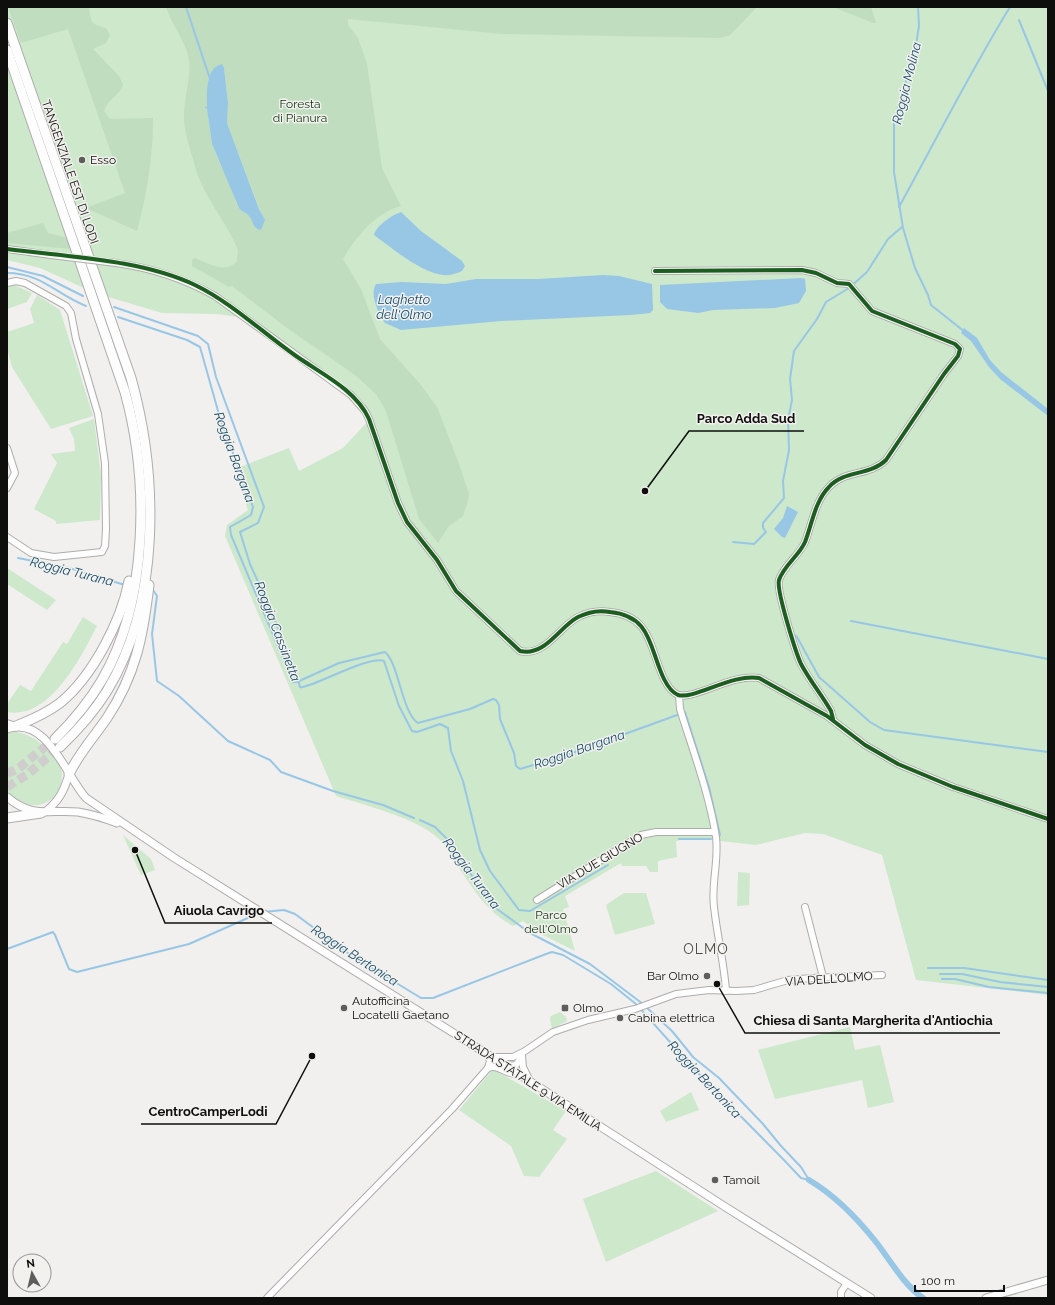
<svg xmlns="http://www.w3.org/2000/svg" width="1055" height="1305" font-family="Raleway,sans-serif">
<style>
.green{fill:#cde8cb}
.forest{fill:#c0ddbf;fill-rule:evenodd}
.water{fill:#98c7e5}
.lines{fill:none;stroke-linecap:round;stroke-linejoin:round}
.stream{stroke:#98c7e5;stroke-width:2}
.canal{stroke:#98c7e5;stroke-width:6}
.highway-tunnel{stroke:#cfcecd;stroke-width:9;stroke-dasharray:9 4.5;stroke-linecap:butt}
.minor-casing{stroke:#aeadac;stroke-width:8}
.major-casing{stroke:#aeadac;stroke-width:9}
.highway-casing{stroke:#aeadac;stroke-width:11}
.minor{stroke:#fdfdfd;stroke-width:6}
.major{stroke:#fdfdfd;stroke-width:7}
.highway{stroke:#fdfdfd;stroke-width:9}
.minor-bridge-casing{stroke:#aeadac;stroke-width:8;stroke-linecap:butt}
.minor-bridge{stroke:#fdfdfd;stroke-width:6}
.cycleway-casing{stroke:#f2f1ee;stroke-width:6}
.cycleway{stroke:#1b5e20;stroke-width:4}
.poi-dot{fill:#5d5d5c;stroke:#f2f1ee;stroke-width:1.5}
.labels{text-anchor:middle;stroke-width:3;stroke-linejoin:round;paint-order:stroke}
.park-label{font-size:12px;fill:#0d320e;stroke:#f2f1ee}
.poi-label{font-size:12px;fill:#0e0e0d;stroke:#f2f1ee;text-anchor:start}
.street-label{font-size:12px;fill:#0e0e0d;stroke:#f2f1ee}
.water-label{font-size:13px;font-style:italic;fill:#154a68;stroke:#f2f1ee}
.quarter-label{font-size:14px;letter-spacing:1px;fill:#494946;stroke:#f2f1ee}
.leader{fill:none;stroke:#0e0e0d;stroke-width:1.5}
.callout-dot{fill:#0e0e0d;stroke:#f2f1ee;stroke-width:1.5}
.callout-label{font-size:13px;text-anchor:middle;font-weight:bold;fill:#0e0e0d;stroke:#f2f1ee;stroke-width:3;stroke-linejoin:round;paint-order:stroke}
</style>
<rect width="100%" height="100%" fill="#f1f0ef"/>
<g class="green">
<path d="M 7,7 L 1048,7 L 1048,995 L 916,980 L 882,855 L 823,834 L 805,833 L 756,845 L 712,840 L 680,840 L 676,841 L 677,857 L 658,861 L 658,872 L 650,872 L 646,866 L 622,866 L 621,863 L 565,896 L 569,907 L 563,909 L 575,951 L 539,933 L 523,921 L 513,926 C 488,913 473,889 458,866 C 452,856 447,846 438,838 C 414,817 367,806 336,796 L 225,536 L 227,525 L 248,510 L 235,469 L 289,448 L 299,471 L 343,448 L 371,418 L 363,404 L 356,396 L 246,318 L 216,314 L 162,313 L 95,293 L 40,268 L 7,260 Z"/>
<polygon points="14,285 32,293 27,302 7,309 7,287"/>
<polygon points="37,295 60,310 93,416 51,429 12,367 7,348 7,332 34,323 30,309"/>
<polygon points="94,419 101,475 100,520 56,524 56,521 34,509 57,463 51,454 75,451 74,439 69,428"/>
<polygon points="7,568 56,600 47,610 7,584"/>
<path d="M 83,617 L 97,626 C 81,657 50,720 7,712 L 7,704 L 20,685 L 31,691 L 63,642 L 67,644 Z"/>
<path d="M 14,732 C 26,733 35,738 44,746 C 50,752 56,758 60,765 C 67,783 54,806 34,805 C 23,805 15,798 7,791 L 7,734 Z"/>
<polygon points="123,835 151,859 155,870 141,875"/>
<polygon points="738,872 750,873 749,905 737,906"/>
<polygon points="624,893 646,893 655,924 615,935 606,905"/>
<polygon points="560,1012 566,1017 567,1021 552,1029 550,1019 551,1016"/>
<polygon points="850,1027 855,1050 880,1045 894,1102 868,1108 862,1080 775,1099 758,1050"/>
<polygon points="493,1069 566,1111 553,1130 567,1139 539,1177 524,1176 511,1146 459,1110"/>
<polygon points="691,1092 699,1110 666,1122 660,1111"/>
<polygon points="656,1171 718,1211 606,1262 583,1199"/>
</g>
<g class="forest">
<path d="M 8,7 L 89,7 C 91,22 90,24 106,28 L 110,35 L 106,43 L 93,49 L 119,76 L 123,85 C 119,96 107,100 104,111 L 110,119 L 153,118 C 153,157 147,194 137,231 L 86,208 L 125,193 L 68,29 L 21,43 Z"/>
<path d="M 166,7 L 757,7 L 730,35 L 721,38 L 502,34 L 348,19 L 348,25 L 358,38 L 367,64 L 382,168 L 401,206 C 375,213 356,237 343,259 L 361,289 L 380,339 L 421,385 L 438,409 L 459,464 L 469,494 L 468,501 L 463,516 L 448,527 L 438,543 L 419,519 L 386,411 L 376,394 L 355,375 L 287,328 L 232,286 L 229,287 L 192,266 L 192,261 L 194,258 C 209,263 225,275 237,261 L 238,250 C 226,220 203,197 195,166 C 190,149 183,129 184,112 C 185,94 191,77 189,60 C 186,41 172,26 166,7 ZM 218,65 L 224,68 L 228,103 L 227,123 L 262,215 L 261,230 L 256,227 L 249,215 L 236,203 L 232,187 L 218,160 L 212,144 L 207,109 L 205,109 L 207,108 L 208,79 Z"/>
<polygon points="833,7 871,7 876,23 873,23"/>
<polygon points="43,223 48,233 67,238 71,249 7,243 7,233"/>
</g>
<g class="water">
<path d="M 222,64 L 224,68 L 228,103 L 227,123 L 259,209 L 265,220 L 261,230 C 252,228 254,222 249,216 C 246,212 242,212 239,208 L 212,144 L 207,109 L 204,107 L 207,107 C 207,95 205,67 222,64 Z"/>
<path d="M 401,212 L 421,231 L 462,261 L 465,266 L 462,271 C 457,273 450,276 444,275 C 421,273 392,248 374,235 C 376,226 392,215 401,212 Z"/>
<path d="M 603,275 L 619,276 L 652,284 L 653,310 L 650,313 L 631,315 L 501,321 L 401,330 L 385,323 C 379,314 369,295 376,284 L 402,282 L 446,284 L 476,279 L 538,279 Z"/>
<polygon points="801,278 805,279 806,291 799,303 775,308 713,310 698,313 667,309 660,302 660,285"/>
<polygon points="964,328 977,338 990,360 1001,372 1048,409 1048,416 1000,379 989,367 971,341 961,333"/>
<polygon points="787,506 798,512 785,538 782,537 774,529 783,518"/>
</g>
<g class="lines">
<g class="stream">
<polyline points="186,7 210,79"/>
<polyline points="918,7 919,26 915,51 894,121 894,172 903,228 915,268 928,295 931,305 965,332"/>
<polyline points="1019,20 1048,91"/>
<path d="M 899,207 C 936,140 970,72 1010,7"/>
<polyline points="7,267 43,276 83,296"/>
<path d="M 7,273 C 42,273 57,295 86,306"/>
<path d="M 114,307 L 198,336 L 208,344 L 216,377 L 264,507 L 258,523 L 240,532 L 250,564 L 272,613 L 296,673 L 300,687 C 308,690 368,655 384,661 L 399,706 L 412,731 L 417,732 L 440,724 L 448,728 L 451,751 L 463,781 L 480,850 L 490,871 L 519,910 L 530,911 L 608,865"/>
<path d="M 118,317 L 187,340 L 200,347 L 220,418 L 253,507 L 251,515 L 230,527 L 231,535 L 293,682 L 297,682 L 339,663 L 385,652 C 399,664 402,713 418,723 L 470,709 L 493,699 L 496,700 L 499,705 L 500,719 L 514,753 L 516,766 L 520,769 L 567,755 L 680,714"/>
<polyline points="733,542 754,544 766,532 763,528 763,523 784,498 783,481 789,450 788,420 792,400 790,379 794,351 817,319 826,302 849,288 867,272 888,239 902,227"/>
<polyline points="18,558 69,568 125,585"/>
<polyline points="153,590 157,596 152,634 157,681 179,696 228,741 270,760 281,772 333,791 383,805 414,818"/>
<polyline points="851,621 1048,659"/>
<polyline points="793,634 797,637 819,677 870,722 884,730 1048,752"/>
<polyline points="685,712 709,787 720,835"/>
<polyline points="420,820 435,827 450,842 476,882 497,909 530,933 590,964 643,1004"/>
<polyline points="679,839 711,839"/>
<polyline points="263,912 284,910 295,914 352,956 421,998 433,998 546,954 552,952 563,955 611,984 636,1004 695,1070 782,1158 801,1178 809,1180"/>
<polyline points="7,949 53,932 55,935 69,969 77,972 189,944 259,913"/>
<polyline points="928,968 964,968 1048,980"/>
<polyline points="940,974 962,974 1000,982 1048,987"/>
<polyline points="942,979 955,979 989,987 1048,993"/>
<polyline points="646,1007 672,1031 693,1057 719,1078 763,1124 781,1146 801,1167 809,1180"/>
</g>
<path class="canal" d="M 809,1180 C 836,1196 857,1218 876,1242 C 891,1261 903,1284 923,1298"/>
<g class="highway-tunnel">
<polyline points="7,774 20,767 55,739"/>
<polyline points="7,787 28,774 60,747"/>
</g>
<defs>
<g id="minor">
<polyline points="7,249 51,255"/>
<path d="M 116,263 C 152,268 183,278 215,296 L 351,395 L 365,411 L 369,419 L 398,503 L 407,522 L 437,560 L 456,591 L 520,651 C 545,657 559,627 578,617 C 588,612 599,610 610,612 C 652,616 649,648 664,679 C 667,685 671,692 678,695 C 694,700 733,673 759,678 L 827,716 L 865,745 L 898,764 L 953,787 L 1048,819"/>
<path d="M 655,271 L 802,270 L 816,273 L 837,283 L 849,284 L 872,311 L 955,344 L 960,349 L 958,356 L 944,374 L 886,460 C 870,476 844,470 829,487 C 815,501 812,524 805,542 C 799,556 784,565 779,580 C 776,590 796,653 801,664 C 810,681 822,695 831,711 L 833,719"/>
<polyline points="7,283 16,281 25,283 66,306 71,313 76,339 98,414 105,463 106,529 105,546 102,552 54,557 31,553 7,537"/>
<polyline points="7,448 15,473 7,488"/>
<path d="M 679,695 L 680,709 C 693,751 709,793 716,837 C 719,861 711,884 714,907 C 717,935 724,962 726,991"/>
<polyline points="7,723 16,726"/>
<polyline points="537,900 641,835 656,832 715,832"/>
<polyline points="805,907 823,977"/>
<polyline points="522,1056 523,1067 530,1081"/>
<polyline points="493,1057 513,1057 525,1051 553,1032 588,1020 635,1009 676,994 709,990 736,991 754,990 788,980 812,978 882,975"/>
<polyline points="507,1066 516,1065 522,1056"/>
<path d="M 488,1068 C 499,1063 507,1077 519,1073"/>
<polyline points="267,1298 452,1109 488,1068 490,1061 487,1054"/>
<polyline points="841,1298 841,1292 847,1283"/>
</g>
<g id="major">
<path d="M 7,729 C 47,715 66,776 86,798 L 173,857 L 514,1071 L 727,1208 L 871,1298"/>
<path d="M 7,797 C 33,819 49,809 78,812 C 91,814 104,818 117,823"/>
<path d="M 45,812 C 59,801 64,791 69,774"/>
<polyline points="986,1298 1048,1280"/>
</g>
<g id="highway">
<path d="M 7,23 L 131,378 C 158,475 161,602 107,691 C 94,712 78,730 60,747"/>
<path d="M 7,50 L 125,392 C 149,479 149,600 102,680 C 89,702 73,721 55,739"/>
<path d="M 16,726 C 31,720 47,713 60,703 C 92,677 121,622 129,581"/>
<path d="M 69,774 C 79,753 94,737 107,718 C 136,674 143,636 149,585"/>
<polyline points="7,818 41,813"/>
</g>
</defs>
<use href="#minor" class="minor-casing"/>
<use href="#major" class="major-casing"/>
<use href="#highway" class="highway-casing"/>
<use href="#minor" class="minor"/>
<use href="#major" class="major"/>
<use href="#highway" class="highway"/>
<defs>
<polyline id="minor-bridge" points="51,255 116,263"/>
</defs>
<use href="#minor-bridge" class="minor-bridge-casing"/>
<use href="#minor-bridge" class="minor-bridge"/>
<defs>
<g id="cycleway">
<path d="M 7,249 C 67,257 140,259 195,285 C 232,303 263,333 296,356 C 322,374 356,390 369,419 L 398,503 L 407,522 L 437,560 L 456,591 L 520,651 C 545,657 559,627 578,617 C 588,612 599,610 610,612 C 652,616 649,648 664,679 C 667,685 671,692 678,695 C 694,700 733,673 759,678 L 827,716 L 865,745 L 898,764 L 953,787 L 1048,819"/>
<path d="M 655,271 L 802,270 L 816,273 L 837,283 L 849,284 L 872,311 L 955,344 L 960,349 L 958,356 L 944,374 L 886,460 C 870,476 844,470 829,487 C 815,501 812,524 805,542 C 799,556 784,565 779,580 C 776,590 796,653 801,664 C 810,681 822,695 831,711 L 833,719"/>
</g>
</defs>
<use href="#cycleway" class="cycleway-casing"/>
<use href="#cycleway" class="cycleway"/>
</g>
<g class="poi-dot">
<circle cx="82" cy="160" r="4"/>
<circle cx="707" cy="976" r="4"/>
<circle cx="344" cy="1008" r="4"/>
<rect x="561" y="1004" width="8" height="8" rx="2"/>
<circle cx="620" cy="1018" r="4"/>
<circle cx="715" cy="1180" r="4"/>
</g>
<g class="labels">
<g class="park-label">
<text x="300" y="108">Foresta<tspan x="300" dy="14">di Pianura</tspan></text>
<text x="551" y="919">Parco<tspan x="551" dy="14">dell'Olmo</tspan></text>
</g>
<g class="poi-label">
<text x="90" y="164">Esso</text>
<text x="699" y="980" text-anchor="end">Bar Olmo</text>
<text x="352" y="1005">Autofficina<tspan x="352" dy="14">Locatelli Gaetano</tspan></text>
<text x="573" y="1012">Olmo</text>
<text x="628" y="1022">Cabina elettrica</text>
<text x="723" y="1184">Tamoil</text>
</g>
<g class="street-label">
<text transform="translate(70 172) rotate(71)" y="4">TANGENZIALE EST DI LODI</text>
<text transform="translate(600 861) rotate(-31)" y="4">VIA DUE GIUGNO</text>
<text transform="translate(829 979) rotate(-4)" y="4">VIA DELL’OLMO</text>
<text transform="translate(528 1081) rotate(33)" y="4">STRADA STATALE 9 VIA EMILIA</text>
</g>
<g class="water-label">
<text transform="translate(906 83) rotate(-76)" y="5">Roggia Molina</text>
<text x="404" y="304">Laghetto<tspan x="404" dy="15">dell'Olmo</tspan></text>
<text transform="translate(235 457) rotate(70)" y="5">Roggia Bargana</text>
<text transform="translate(72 571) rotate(14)" y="5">Roggia Turana</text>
<text transform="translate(278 631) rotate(69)" y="5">Roggia Cassinetta</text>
<text transform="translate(579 749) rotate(-19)" y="5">Roggia Bargana</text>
<text transform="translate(472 873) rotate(53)" y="5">Roggia Turana</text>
<text transform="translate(355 955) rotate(33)" y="5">Roggia Bertonica</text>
<text transform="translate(705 1079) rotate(47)" y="5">Roggia Bertonica</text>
</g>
<g class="quarter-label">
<text x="706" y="954">OLMO</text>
</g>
</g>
<path class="leader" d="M645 491L689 431H804M135 850L165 923H272M717 984L745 1033H1000M312 1056L276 1124H141"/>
<g class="callout-dot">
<circle cx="645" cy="491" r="4"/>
<circle cx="135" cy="850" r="4"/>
<circle cx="717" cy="984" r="4"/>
<circle cx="312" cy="1056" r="4"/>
</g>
<g class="callout-label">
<text x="746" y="423">Parco Adda Sud</text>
<text x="219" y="915">Aiuola Cavrigo</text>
<text x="873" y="1025">Chiesa di Santa Margherita d'Antiochia</text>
<text x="208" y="1116">CentroCamperLodi</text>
</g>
<rect width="1055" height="1305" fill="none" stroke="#0e0e0d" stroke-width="16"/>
<g transform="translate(32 1273) rotate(352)"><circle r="19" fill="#f2f1ee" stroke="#979694"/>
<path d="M0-3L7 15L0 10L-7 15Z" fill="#5d5d5c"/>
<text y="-6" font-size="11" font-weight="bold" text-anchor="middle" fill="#0e0e0d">N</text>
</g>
<path d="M915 1285v6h89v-6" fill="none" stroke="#0e0e0d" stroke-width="2"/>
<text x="921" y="1285" font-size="12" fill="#0e0e0d" stroke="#f2f1ee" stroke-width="3" paint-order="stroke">100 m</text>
</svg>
